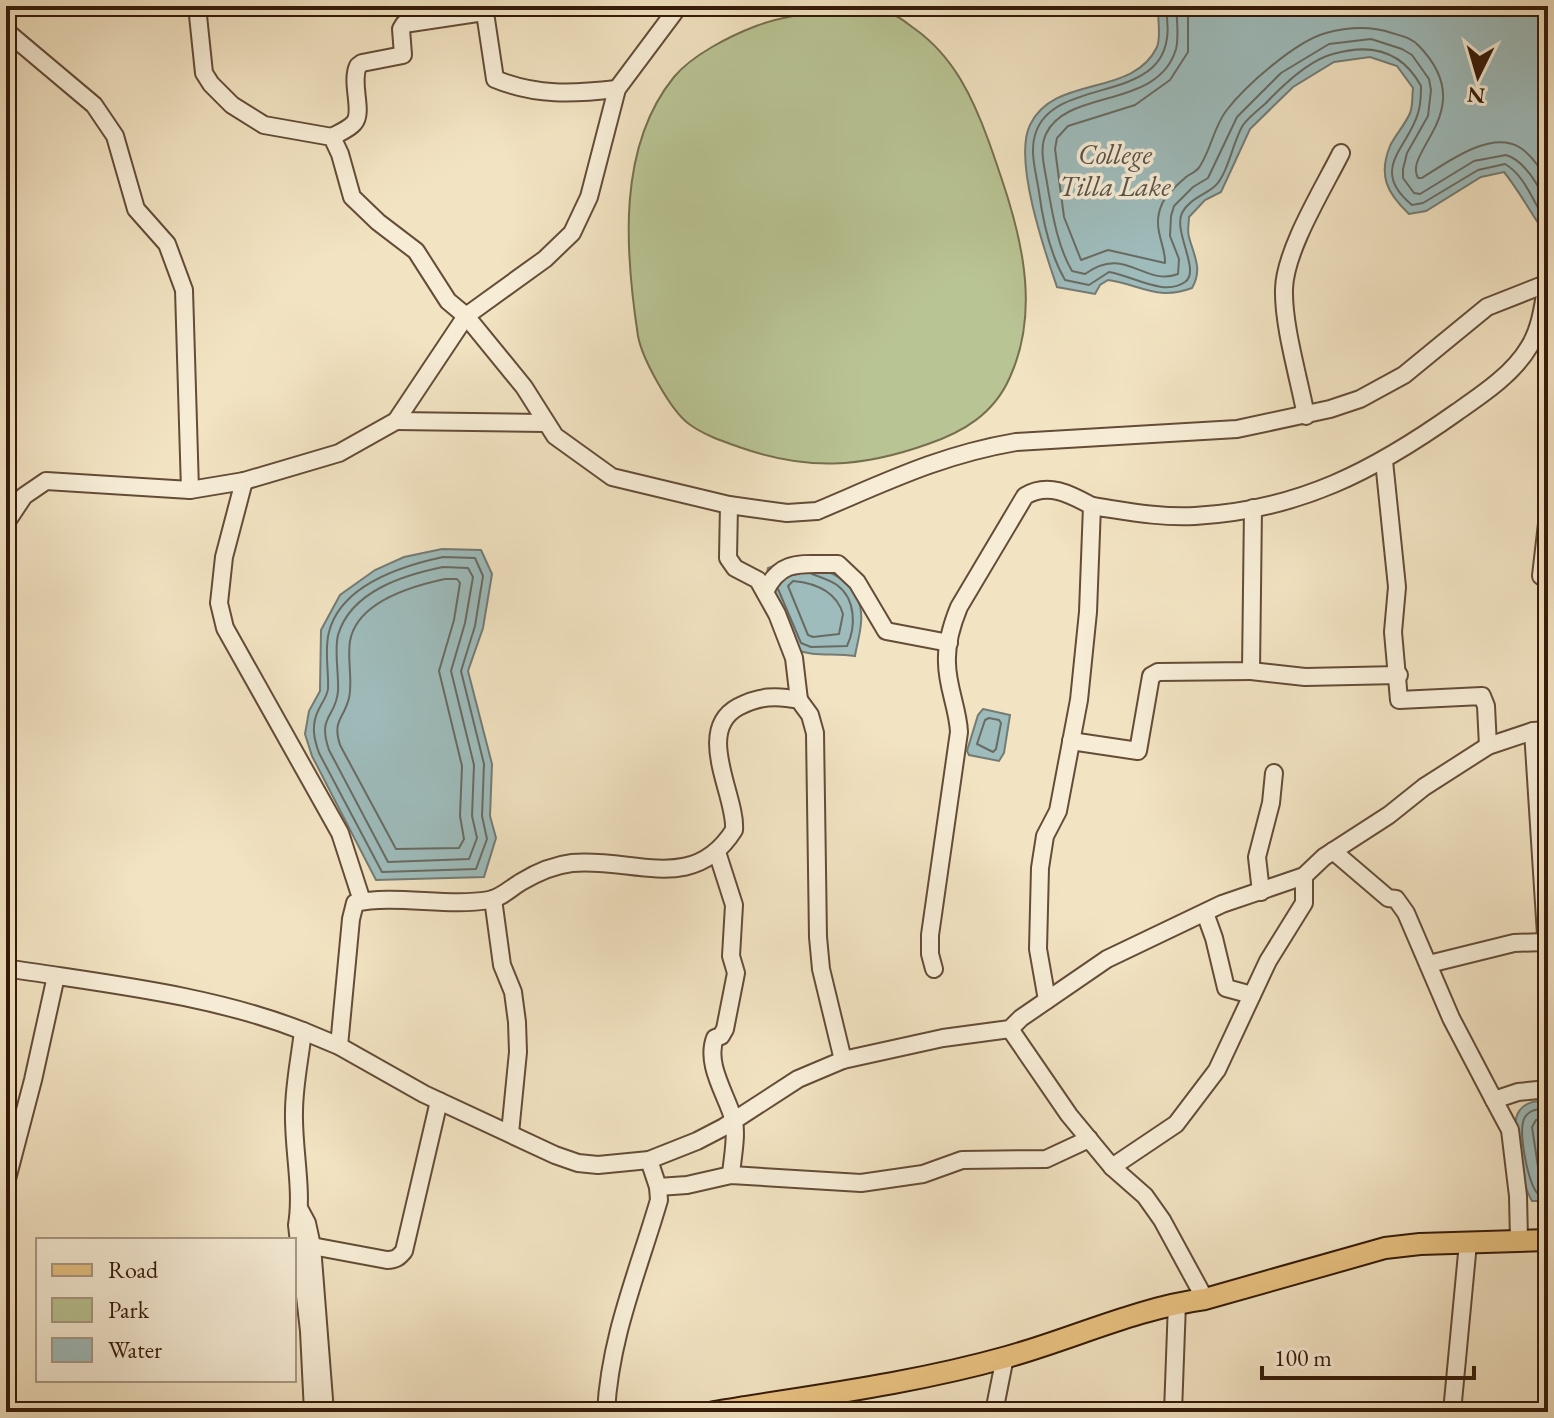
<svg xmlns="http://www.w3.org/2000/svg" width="1554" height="1418" font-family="'EB Garamond',serif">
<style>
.green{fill:#b9c494;stroke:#766f4e;stroke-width:2}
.water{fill:#9ebcbc;stroke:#747b74;stroke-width:2}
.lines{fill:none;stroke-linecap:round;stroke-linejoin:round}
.shore{stroke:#696b62;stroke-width:2}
.minor-casing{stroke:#644c37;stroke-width:20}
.major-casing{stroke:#341a09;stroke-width:24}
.minor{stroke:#f7edd7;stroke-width:16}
.major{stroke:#e9c281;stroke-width:20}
.labels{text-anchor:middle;stroke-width:7;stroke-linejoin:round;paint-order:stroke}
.water-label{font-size:28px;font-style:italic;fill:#595348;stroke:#f7edd7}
</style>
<rect width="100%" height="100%" fill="#f2e3c2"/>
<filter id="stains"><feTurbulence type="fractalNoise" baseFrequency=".0025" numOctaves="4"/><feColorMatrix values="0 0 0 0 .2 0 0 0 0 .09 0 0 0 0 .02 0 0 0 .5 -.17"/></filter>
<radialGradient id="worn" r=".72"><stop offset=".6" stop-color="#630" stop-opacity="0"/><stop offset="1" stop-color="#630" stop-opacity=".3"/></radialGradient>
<path class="green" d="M 851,7 C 864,10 879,10 892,14 C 900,17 908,24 915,29 C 954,57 973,98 989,142 C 1015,216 1045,300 1010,377 C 994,414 963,432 928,444 C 861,468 807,471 739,447 C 722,441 704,435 689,424 C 670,410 642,358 638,336 C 625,251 617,147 674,77 C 692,55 730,36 756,26 C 785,15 820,12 851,7 Z"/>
<g class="water">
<path d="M 1154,6 L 1548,6 L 1548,237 C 1532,216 1521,193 1504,172 L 1481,177 L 1426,211 L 1409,214 C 1387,193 1378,176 1390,146 C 1395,135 1405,125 1410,113 C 1413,106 1412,96 1413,88 L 1397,66 L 1370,57 L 1334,62 L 1293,87 L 1250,129 L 1221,192 L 1205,200 L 1189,217 C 1189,223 1187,231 1189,237 C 1194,256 1203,269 1192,288 C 1157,301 1142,285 1108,280 L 1100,285 L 1095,294 L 1057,287 C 1045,252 1013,160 1030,125 C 1054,74 1133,98 1157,47 C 1161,37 1158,21 1158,10 Z"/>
<polygon points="442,549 481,550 492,574 483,628 468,671 492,764 490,816 496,838 484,877 376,880 312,756 305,734 309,711 320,691 321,630 340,595 375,570 404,557"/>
<path d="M 783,563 C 815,565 857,574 861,612 C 863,626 857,643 855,656 C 834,652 814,658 795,649 L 766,579 L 768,568 Z"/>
<polygon points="983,709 1010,715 1004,753 999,761 969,755 967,751 978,715"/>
<path d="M 1548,1100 L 1548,1201 L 1532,1201 C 1522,1185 1507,1125 1520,1110 C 1527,1101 1537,1101 1548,1100 Z"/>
</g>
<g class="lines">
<g class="shore">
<path d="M 1165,6 C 1188,112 1058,70 1036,132 C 1029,151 1036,172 1039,192 C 1043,222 1050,254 1065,280 L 1089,285 L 1109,272 C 1131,275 1164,297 1185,282 C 1201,271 1173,232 1182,213 C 1189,199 1205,195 1215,186 C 1228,174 1233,141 1243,125 C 1249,117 1258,110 1265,104 C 1282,86 1309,60 1333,54 C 1371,43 1402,51 1421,86 C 1421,95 1421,105 1418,113 C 1409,147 1368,169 1412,205 L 1423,203 L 1478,170 L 1505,164 C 1526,176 1534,205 1548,224"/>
<path d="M 1176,6 C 1177,19 1179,37 1176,49 C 1158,110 1067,88 1046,134 C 1038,150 1046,172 1048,189 C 1053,217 1058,247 1072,271 L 1085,274 C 1125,244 1144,287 1178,274 L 1179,259 L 1170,236 L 1171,216 L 1174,206 L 1193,187 L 1208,178 L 1237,117 L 1281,73 L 1329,44 L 1371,39 L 1402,49 L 1412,55 L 1429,79 L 1431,90 L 1428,116 L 1407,153 L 1403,169 L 1403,178 L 1414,193 L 1420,194 L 1474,161 L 1506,155 C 1526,161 1540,188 1548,206"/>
<path d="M 1188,6 L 1188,52 L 1170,80 L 1135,105 L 1068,126 L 1057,138 L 1055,149 L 1064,217 L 1081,260 L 1108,250 L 1165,263 C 1166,245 1151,228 1162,204 C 1166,194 1178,184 1186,177 C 1191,173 1197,172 1200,166 C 1211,149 1214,127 1226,111 C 1245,86 1296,41 1326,33 C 1348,27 1371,26 1392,33 C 1402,36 1412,38 1419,46 C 1481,110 1402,151 1418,178 L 1422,178 C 1446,163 1490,130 1519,147 C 1531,154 1540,169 1548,180"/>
<path d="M 443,557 L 475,558 L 483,576 L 475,626 L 461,671 L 484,764 L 482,816 L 487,839 L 476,869 L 382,872 L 319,753 C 314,739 311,726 318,711 C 321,704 327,697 328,689 C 329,671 324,650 329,632 C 341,585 401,566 443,557 Z"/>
<path d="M 443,567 L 468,568 L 473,577 L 465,623 L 451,671 L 474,765 L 472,816 L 477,838 L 469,859 L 388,862 L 329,750 C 317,715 336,718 338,691 C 339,673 334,652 338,635 C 351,591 404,575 443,567 Z"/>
<path d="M 445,579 L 457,579 L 460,583 L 454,620 L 439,671 L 462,766 L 460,816 L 464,839 L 459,848 L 396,849 L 340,745 C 332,720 344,719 349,698 C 353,680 347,660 350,641 C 357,602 412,586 445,579 Z"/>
<path d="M 793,581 C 815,583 836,591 843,614 L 839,634 L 813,637 L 808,635 L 788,586 Z"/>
<path d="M 778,589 L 801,643 L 811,647 L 847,646 C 856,627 856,599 837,585 C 830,580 820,577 812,574"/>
<polygon points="989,718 999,720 1001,723 996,749 993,752 977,744 985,720"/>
<path d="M 1548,1108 C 1540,1109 1530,1109 1525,1117 C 1517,1130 1528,1181 1537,1193 L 1548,1193"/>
<polyline points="1548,1118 1536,1120 1532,1127 1540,1180 1548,1183"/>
</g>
<defs>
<g id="minor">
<path d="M 484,6 L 495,79 C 536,96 573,94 617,89"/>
<path d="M 679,6 L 617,89 L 589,197 L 572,233 L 545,259 L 466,316 L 524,387 L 555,436 L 612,477 L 729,505 L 787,513 L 817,511 C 886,482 940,455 1016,442 L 1237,429 L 1330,409 L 1360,399 L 1404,375 L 1487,307 L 1548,283"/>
<polyline points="6,31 94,105 115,136 136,209 167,244 184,290 190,490"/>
<path d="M 332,137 C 339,133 349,129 354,123 C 364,112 350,83 358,66 L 362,63 L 403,55 L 401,29 L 404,24 L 484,12"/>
<path d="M 1306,416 C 1299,378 1283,326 1284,289 C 1285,250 1323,189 1341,153"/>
<polyline points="396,421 544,423"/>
<polyline points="1384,461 1397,587 1393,632 1399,700 1482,696 1486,706 1488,746"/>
<polyline points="244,481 224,557 219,603 225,628 340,833 362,901"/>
<polyline points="729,505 728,558 735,568 758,580 777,614 794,658 799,700"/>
<path d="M 1092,506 C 1126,511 1160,518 1195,516 C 1299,510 1374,471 1457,412 C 1483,394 1513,374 1529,347 C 1541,328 1543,305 1547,283"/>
<polyline points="6,523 24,496 46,481 190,490 244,481 339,453 396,421 466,316 448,301 416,251 378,222 352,197 340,154 332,137 264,125 232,105 211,84 204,73 197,6"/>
<polyline points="1541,576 1548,515"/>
<path d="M 765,592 C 781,557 804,565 838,564 L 857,582 L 886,631 L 949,643"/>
<polyline points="1251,671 1305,677 1399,675"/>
<polyline points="1533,731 1548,966"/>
<polyline points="1071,741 1138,751 1151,676 1158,672 1251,671 1253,508"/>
<polyline points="1333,851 1388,898 1396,899 1406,913 1451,1018 1494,1100"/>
<path d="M 717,852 L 734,905 L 731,956 L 736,973 L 725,1029 L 721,1036 L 715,1038 C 705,1064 726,1094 733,1118 C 738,1133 732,1159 731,1175"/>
<polyline points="1261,892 1257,857 1271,803 1274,773"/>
<polyline points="493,899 502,965 513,992 517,1022 518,1052 510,1133"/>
<polyline points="1205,913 1214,938 1226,988 1252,995"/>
<polyline points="1429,964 1514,943 1545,942"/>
<path d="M 6,968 C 105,984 209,994 303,1031 C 300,1058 294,1085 294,1112 C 293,1149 303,1189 297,1225 L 309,1331 L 313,1412"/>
<path d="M 934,969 L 930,954 L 930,935 L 959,732 C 958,709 947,686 947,663 C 946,644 952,624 959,607 L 1025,496 C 1048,482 1070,494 1092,506 L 1088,612 L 1079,700 L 1058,811 L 1045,836 L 1040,868 L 1038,949 L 1047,1000"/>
<polyline points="1010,1029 1069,1115 1112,1167 1145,1196 1162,1220 1205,1299"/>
<polyline points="303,1031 339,1046 424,1094 555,1155 578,1163 598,1165 649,1160 697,1141 724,1127 798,1079 843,1060 943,1038 1010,1029 1021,1018 1107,959 1222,904 1304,876 1324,857 1389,815 1424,787 1488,746 1533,731 1548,730"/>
<path d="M 339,1046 L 351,919 L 355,903 C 394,894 447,907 489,900 C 501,898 511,888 521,882 C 536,873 555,865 572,863 C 633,857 693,895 734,830 C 737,797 694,731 738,707 C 759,696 776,695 799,700 L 810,715 L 815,733 L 818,937 L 821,969 L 843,1060"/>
<polyline points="1112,1167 1176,1124 1217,1070 1268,961 1304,903 1304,876"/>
<polyline points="6,1183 33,1080 56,976"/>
<polyline points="658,1187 687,1185 731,1175 861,1183 923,1174 962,1160 1046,1159 1089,1139"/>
<polyline points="300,1210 307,1223 312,1246 325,1412"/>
<polyline points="1519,1240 1518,1196 1510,1130 1494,1100 1518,1092 1548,1089"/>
<path d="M 312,1246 L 387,1260 C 396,1260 399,1257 404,1251 L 439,1101"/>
<path d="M 606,1412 C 610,1336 638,1272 659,1200 L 658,1187 L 649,1160"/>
<polyline points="994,1412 1005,1357"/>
<polyline points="1173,1412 1177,1303"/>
<polyline points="1452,1412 1468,1243"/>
</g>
<path id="major" d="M 714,1412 C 812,1396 911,1384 1007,1357 C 1072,1339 1137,1308 1205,1299 L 1385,1248 L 1420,1244 L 1548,1240"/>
</defs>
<use href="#minor" class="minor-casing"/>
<use href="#major" class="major-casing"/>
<use href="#minor" class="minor"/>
<use href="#major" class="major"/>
</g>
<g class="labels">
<g class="water-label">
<text x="1115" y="164">College<tspan x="1115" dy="32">Tilla Lake</tspan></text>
</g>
</g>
<rect width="1554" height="1418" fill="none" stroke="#f2e3c2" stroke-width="32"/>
<rect x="8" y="8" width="1538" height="1402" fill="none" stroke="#341a09" stroke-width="4"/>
<rect x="16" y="16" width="1522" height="1386" fill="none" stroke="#341a09" stroke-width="2"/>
<rect x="36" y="1238" width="260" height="144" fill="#f7edd7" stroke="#a99985" stroke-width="2"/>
<rect x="52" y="1264" width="40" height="12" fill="#e9c281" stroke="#a99985" stroke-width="2"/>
<text x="108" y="1278" font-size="24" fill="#341a09">Road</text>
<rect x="52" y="1298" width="40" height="24" fill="#b9c494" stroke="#a99985" stroke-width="2"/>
<text x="108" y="1318" font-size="24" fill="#341a09">Park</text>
<rect x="52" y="1338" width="40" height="24" fill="#9ebcbc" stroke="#a99985" stroke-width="2"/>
<text x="108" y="1358" font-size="24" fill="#341a09">Water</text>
<g transform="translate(1478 76) rotate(185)" stroke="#f7edd7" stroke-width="6" paint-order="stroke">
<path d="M0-6L14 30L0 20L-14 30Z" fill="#341a09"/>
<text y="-12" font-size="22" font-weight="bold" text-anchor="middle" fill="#341a09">N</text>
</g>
<path d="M1262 1366v12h212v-12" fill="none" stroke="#341a09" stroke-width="4"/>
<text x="1274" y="1366" font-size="24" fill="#341a09" stroke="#f7edd7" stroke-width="6" paint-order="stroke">100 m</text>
<rect width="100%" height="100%" filter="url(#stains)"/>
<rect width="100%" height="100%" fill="url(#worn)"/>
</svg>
